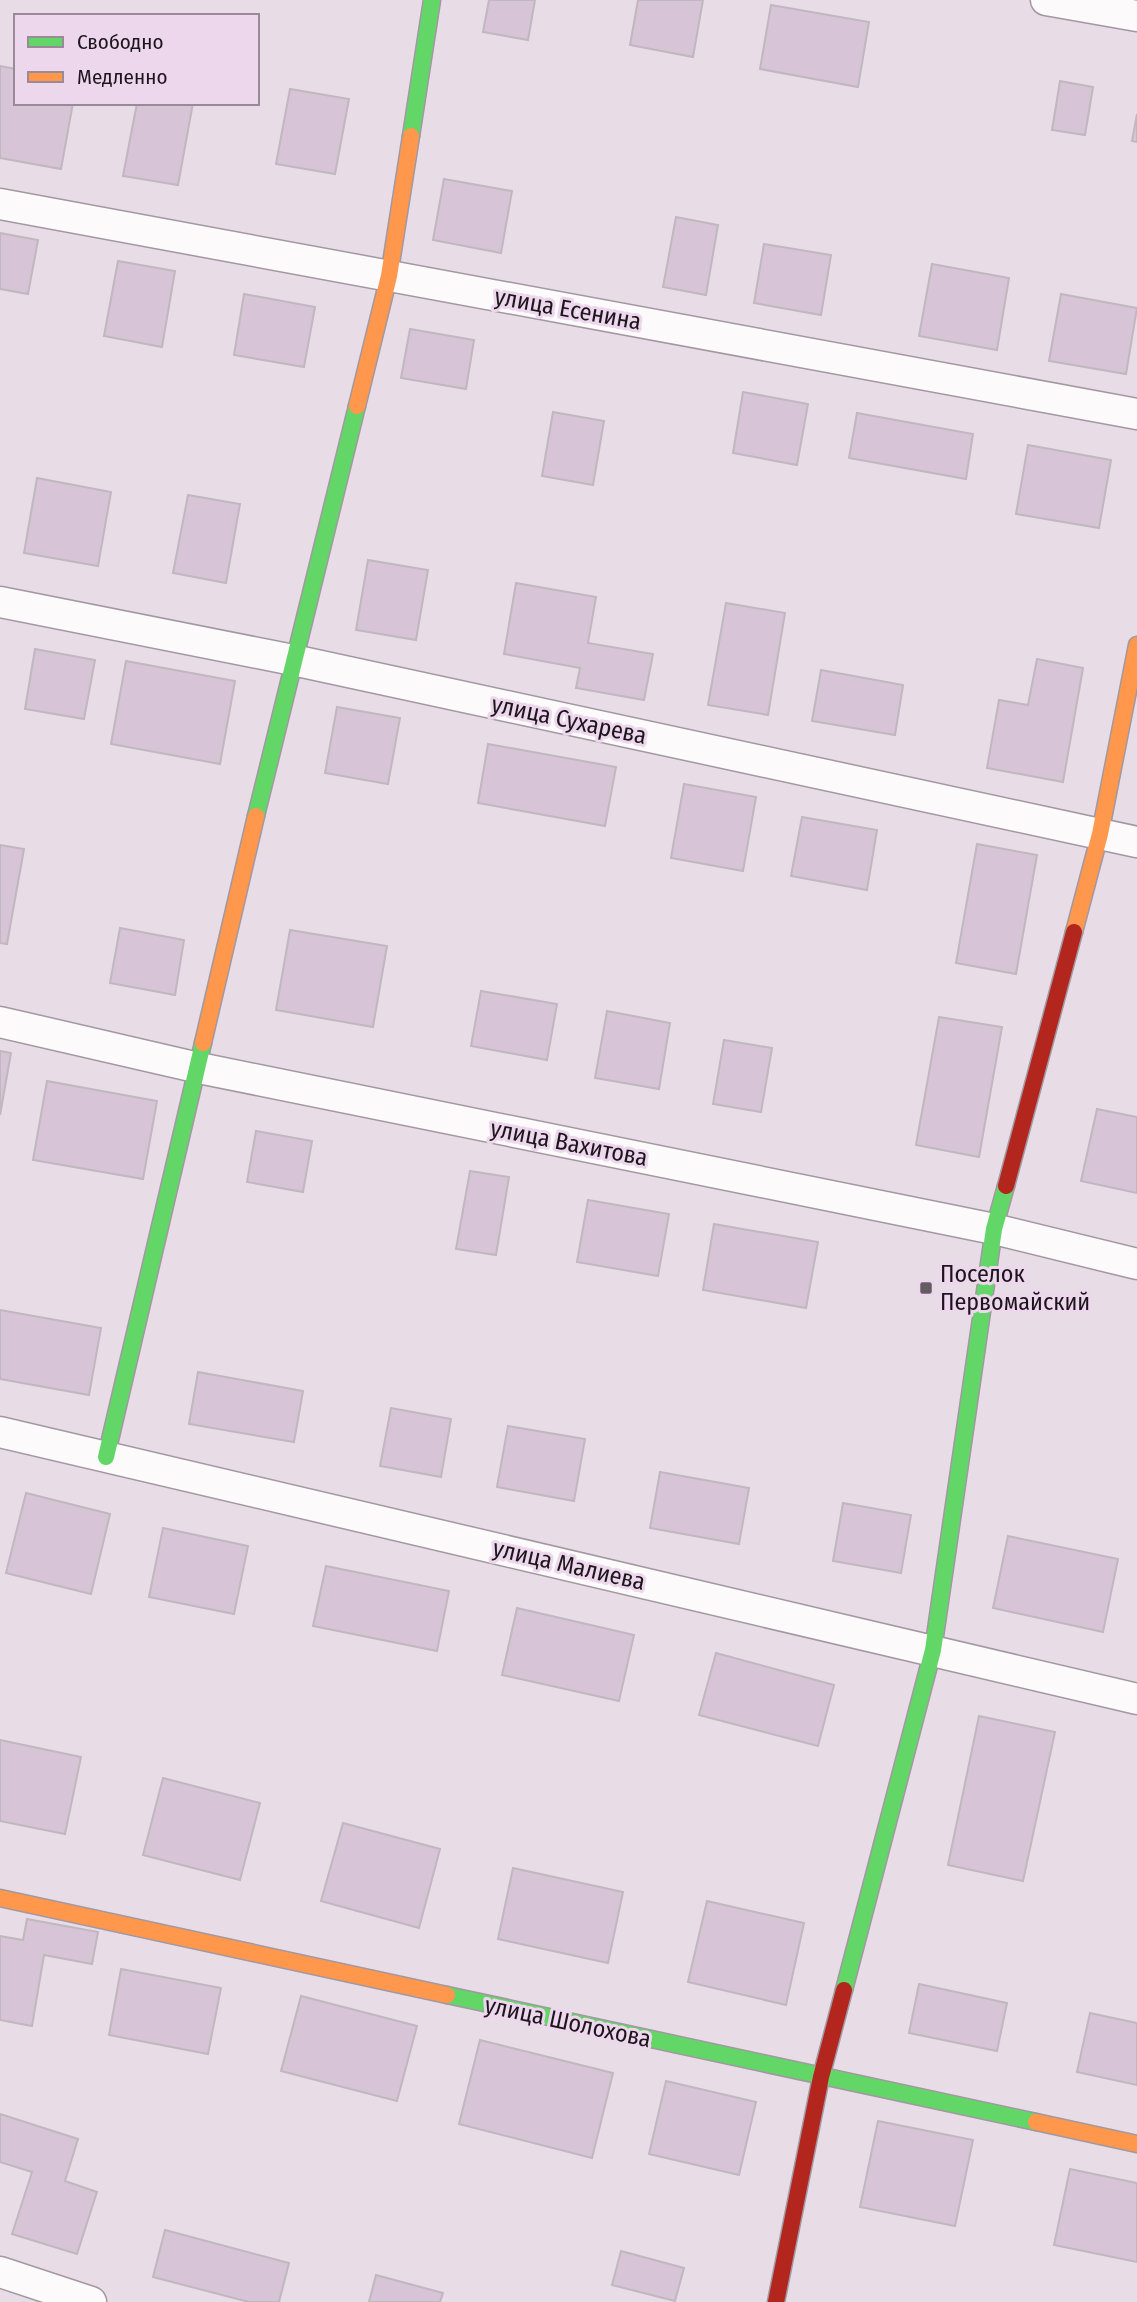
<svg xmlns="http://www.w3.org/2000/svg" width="1137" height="2302" font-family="'Fira Sans Condensed',sans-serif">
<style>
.building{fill:#d7c4d6;stroke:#c0b7bf;stroke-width:2}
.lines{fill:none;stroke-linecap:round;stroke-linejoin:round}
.street-casing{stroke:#a298a1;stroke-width:33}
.fast-casing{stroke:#a298a1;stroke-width:19}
.slow-casing{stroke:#a298a1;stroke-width:19}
.jam-casing{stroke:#a298a1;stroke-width:19}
.street{stroke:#fcfafb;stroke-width:30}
.fast{stroke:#63d668;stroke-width:16}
.slow{stroke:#ff974d;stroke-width:16}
.jam{stroke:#b3261e;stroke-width:16}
.poi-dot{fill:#645b63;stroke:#edd7ec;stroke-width:2.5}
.labels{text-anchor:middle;stroke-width:6;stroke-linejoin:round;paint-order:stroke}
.street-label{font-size:24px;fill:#1d151c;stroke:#edd7ec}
.poi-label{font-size:24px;fill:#1d151c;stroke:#edd7ec;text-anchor:start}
</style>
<rect width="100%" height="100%" fill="#e8dce7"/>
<g class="building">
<polygon points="489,0 535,0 528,40 483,32"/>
<polygon points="638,0 703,0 693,57 630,45"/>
<polygon points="771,5 869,22 858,87 760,69"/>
<polygon points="0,66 16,69 16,103 73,103 61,169 0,158"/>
<polygon points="1060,81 1093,87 1085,135 1052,130"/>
<polygon points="290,89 349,99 335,174 276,164"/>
<polygon points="137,103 193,103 178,185 123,176"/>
<polygon points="1137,114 1137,142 1132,141"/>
<polygon points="444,179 512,191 501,253 433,240"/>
<polygon points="676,217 718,225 706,295 663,287"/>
<polygon points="0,233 38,240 28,294 0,289"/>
<polygon points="764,244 831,255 821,315 754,303"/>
<polygon points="118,261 175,271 162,347 104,336"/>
<polygon points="932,264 1009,278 997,350 919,336"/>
<polygon points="244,294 315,307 304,367 234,355"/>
<polygon points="1061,294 1137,308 1126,374 1049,361"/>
<polygon points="410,329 474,340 466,389 401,378"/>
<polygon points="743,392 808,404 797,465 733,453"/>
<polygon points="553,412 604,421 593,485 542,476"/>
<polygon points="857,413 973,434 966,479 849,458"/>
<polygon points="1028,445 1111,460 1099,528 1016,514"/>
<polygon points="37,478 111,492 98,566 24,553"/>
<polygon points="188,495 240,504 226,583 173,573"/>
<polygon points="368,560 428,570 416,640 356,630"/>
<polygon points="516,583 596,597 588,643 653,654 644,700 576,688 580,668 504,654"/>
<polygon points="726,603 785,613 768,715 708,705"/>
<polygon points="35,649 95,660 84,719 25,709"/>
<polygon points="1037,659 1083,668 1063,782 987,768 999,700 1028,705"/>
<polygon points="126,661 235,681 220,764 111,744"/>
<polygon points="821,670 903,685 895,735 812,721"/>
<polygon points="337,707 400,718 388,784 325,773"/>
<polygon points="488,744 616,767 605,826 478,803"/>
<polygon points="684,784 756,797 743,871 671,858"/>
<polygon points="802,817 877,830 867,890 791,876"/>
<polygon points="977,844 1037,855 1016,974 956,963"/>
<polygon points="0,845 24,849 7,944 0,943"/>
<polygon points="120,928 184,940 175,995 110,983"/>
<polygon points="290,930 387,946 373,1027 276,1010"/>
<polygon points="481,991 557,1004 547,1060 471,1046"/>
<polygon points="607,1011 670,1023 659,1089 595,1078"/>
<polygon points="939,1017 1002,1027 979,1157 916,1145"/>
<polygon points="724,1040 772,1048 761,1112 713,1104"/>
<polygon points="0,1051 11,1053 0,1115"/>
<polygon points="47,1081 157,1101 143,1179 33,1160"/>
<polygon points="1097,1109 1137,1117 1137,1193 1081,1181"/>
<polygon points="256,1131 312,1141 303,1192 247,1182"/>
<polygon points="470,1171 509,1177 496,1255 456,1249"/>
<polygon points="588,1200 669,1214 658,1276 577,1262"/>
<polygon points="714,1224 818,1242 806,1308 703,1290"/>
<polygon points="0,1310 101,1328 89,1395 0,1379"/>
<polygon points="198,1372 303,1391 294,1442 189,1424"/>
<polygon points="391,1408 451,1419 441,1477 380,1466"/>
<polygon points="508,1426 585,1439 574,1501 497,1487"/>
<polygon points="660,1472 749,1488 739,1544 650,1528"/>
<polygon points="26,1493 110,1514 91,1594 6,1573"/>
<polygon points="843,1503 911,1515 901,1573 833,1561"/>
<polygon points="163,1528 248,1546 234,1614 149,1597"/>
<polygon points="1008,1536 1118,1559 1103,1632 993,1608"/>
<polygon points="326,1566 449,1591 437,1651 313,1626"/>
<polygon points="517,1608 634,1635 619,1701 502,1675"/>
<polygon points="716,1653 834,1685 818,1746 699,1715"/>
<polygon points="979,1716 1055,1732 1023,1881 948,1865"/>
<polygon points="0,1740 81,1757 65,1834 0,1821"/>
<polygon points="163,1778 260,1803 240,1880 143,1855"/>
<polygon points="343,1823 440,1849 419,1928 321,1901"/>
<polygon points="513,1868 623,1892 608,1963 498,1939"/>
<polygon points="707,1901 804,1923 786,2005 688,1982"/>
<polygon points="27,1919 98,1932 92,1964 44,1955 32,2026 0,2020 0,1936 23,1940"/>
<polygon points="121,1969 221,1988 208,2054 109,2035"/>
<polygon points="919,1984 1007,2003 997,2051 909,2033"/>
<polygon points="301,1996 417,2026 397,2101 281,2071"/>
<polygon points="1090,2013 1137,2023 1137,2085 1077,2072"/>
<polygon points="480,2040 613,2073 592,2158 459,2124"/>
<polygon points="666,2081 756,2102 739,2175 649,2154"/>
<polygon points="0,2114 78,2139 65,2181 97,2192 77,2254 12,2234 32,2172 0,2162"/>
<polygon points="878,2121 973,2140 955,2226 860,2207"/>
<polygon points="1070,2169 1137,2183 1137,2262 1054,2245"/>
<polygon points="165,2230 289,2263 279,2302 249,2302 153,2277"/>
<polygon points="621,2251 684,2268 675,2301 612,2285"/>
<polygon points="376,2275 443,2293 440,2302 369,2302"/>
</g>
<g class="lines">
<defs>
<g id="street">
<polyline points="1046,0 1137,16"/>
<polyline points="0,204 1137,414"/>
<polyline points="0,602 293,660 1137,842"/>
<polyline points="0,1022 199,1068 994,1229 1137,1264"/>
<polyline points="0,1432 1137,1699"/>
<polyline points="0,2272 91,2302"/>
</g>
<g id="fast">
<polyline points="411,136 432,0"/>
<polyline points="256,816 357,406"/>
<polyline points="106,1457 203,1043"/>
<polyline points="844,1990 933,1650 994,1229 1006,1186"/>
<polyline points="447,1995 1036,2122"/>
</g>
<g id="slow">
<polyline points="357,406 389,276 411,136"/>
<polyline points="1074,932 1100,834 1137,645"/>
<polyline points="203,1043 256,816"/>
<polyline points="0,1898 447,1995"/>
<polyline points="1036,2122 1137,2144"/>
</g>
<g id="jam">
<polyline points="1006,1186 1074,932"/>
<polyline points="776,2302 821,2077 844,1990"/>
</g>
</defs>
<use href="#street" class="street-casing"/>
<use href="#fast" class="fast-casing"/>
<use href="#slow" class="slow-casing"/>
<use href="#jam" class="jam-casing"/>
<use href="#street" class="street"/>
<use href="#fast" class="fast"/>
<use href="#slow" class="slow"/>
<use href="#jam" class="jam"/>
</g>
<rect class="poi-dot" x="919" y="1281" width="14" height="14" rx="3.5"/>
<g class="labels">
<g class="street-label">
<text transform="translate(568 309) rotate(10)" y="8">улица Есенина</text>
<text transform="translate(569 720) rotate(12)" y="8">улица Сухарева</text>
<text transform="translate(569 1143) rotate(11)" y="8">улица Вахитова</text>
<text transform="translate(569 1565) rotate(13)" y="8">улица Малиева</text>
<text transform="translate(568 2022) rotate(12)" y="8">улица Шолохова</text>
</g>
<g class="poi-label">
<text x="940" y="1282">Поселок<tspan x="940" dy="28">Первомайский</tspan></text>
</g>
</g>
<rect x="14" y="14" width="245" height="91" fill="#edd7ec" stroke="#9a8999" stroke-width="2"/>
<rect x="28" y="37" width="35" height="10" fill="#63d668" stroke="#9a8999" stroke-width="2"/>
<text x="77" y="49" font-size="21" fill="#1d151c">Свободно</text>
<rect x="28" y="72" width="35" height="10" fill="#ff974d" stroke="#9a8999" stroke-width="2"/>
<text x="77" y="84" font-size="21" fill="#1d151c">Медленно</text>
</svg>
